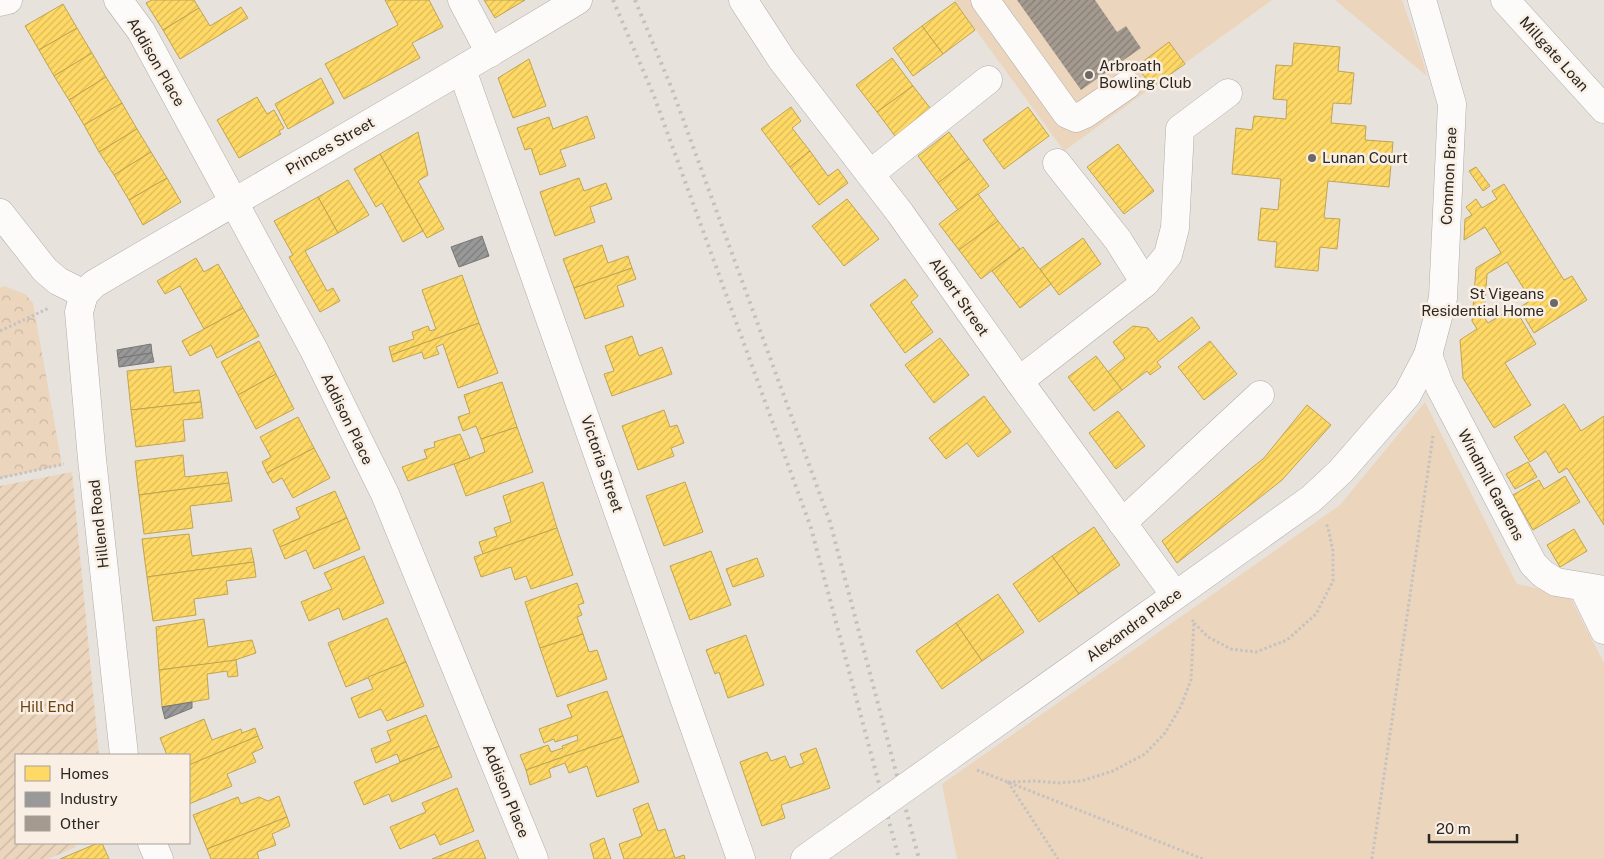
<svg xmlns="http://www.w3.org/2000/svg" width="1604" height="859" font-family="'Public Sans',sans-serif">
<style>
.grass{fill:#ecd5bd}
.park{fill:url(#park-crowns)}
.garden{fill:url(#garden-furrows)}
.homes{fill:url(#homes-hatch);stroke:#bfa452}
.industry{fill:url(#industry-hatch);stroke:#787776}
.building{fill:url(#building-hatch)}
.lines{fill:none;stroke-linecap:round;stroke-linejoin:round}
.minor-casing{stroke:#b0aca8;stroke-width:29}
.major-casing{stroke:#b0aca8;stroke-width:29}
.path{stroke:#c5c2c0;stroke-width:3;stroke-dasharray:2.5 2.5;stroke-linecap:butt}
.minor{stroke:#fcfbfa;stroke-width:28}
.major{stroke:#fcfbfa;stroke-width:28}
.rail{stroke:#c3c1bf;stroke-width:4;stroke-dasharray:2.5 5;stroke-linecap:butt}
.minor-bridge-casing{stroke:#b0aca8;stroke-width:29;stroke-linecap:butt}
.minor-bridge{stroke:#fcfbfa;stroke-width:28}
.poi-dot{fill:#6c6864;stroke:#f9efe5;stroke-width:2}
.labels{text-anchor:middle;stroke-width:5;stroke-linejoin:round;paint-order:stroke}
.street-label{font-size:15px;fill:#2a2723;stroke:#f9efe5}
.poi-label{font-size:15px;fill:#2a2723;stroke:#f9efe5;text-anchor:start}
.park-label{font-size:15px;fill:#6e4614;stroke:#f9efe5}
</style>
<defs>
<pattern id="park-crowns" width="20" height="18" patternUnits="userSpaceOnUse" patternTransform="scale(1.25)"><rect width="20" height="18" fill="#ecd5bd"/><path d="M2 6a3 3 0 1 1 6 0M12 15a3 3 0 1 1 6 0" fill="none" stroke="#cbb7a2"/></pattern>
<pattern id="garden-furrows" width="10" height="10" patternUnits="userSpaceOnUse" patternTransform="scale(1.25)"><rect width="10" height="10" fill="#ecd5bd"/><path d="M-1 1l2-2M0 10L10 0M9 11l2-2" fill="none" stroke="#cbb7a2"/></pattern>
<pattern id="homes-hatch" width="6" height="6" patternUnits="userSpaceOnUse" patternTransform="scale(1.25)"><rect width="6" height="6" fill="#ffd966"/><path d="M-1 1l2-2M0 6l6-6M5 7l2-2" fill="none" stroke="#dbba58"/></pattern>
<pattern id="industry-hatch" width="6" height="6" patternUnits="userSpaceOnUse" patternTransform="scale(1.25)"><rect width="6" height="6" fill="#999"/><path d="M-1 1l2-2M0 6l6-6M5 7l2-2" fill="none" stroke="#7d7d7c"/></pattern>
<pattern id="building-hatch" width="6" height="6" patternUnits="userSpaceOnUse" patternTransform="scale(1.25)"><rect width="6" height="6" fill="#a49a90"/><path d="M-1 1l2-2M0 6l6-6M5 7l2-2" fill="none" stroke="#867e75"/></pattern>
</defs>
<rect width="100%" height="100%" fill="#e8e2dc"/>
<g class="grass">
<polygon points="954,0 1272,0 1064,151"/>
<polygon points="1335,0 1402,0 1420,51 1427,76"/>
<polygon points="1425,402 1517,584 1569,595 1604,663 1604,859 957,859 942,784 1340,505"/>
</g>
<polygon class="park" points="4,286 25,294 33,303 62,465 0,478 0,288"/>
<polygon class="garden" points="72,472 99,755 16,755 16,843 74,843 76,847 48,859 0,859 0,486"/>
<g class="homes">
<polygon points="152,0 194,0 199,8 163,30 146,3"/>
<polygon points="385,0 429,0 443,27 412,43 420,58 344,99 325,64 398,25"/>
<polygon points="484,0 525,0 495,18"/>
<polygon points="955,2 975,30 943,54 922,26"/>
<polygon points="63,4 77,28 39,50 25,26"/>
<polygon points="241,7 248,18 180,59 163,30 199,8 210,26"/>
<polygon points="922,26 943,54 913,76 893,48"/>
<polygon points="77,28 92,53 54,76 39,50"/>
<polygon points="1169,42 1185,64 1152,87 1137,66"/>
<polygon points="1294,43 1340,47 1338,71 1354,73 1351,104 1333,103 1331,123 1366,126 1365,140 1393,142 1389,187 1328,181 1324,218 1340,219 1337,249 1320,247 1318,271 1275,267 1277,242 1258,240 1261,208 1278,210 1281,179 1232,174 1236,128 1252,130 1254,116 1286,119 1287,100 1273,99 1276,65 1292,66"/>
<polygon points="92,53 106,77 69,100 54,76"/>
<polygon points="892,58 913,86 877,112 856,85"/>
<polygon points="529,59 546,106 513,118 498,78"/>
<polygon points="106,77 122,103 84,125 69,100"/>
<polygon points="321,78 334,103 288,129 275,104"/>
<polygon points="913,86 934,113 898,140 877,112"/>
<polygon points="257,97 267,114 274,110 284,128 279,131 281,134 239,158 217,120"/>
<polygon points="122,103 137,129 99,152 84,125"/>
<polygon points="791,107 801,121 792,128 810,151 790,167 761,129"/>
<polygon points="1028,107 1049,136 1004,169 983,140"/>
<polygon points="587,116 595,138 560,150 566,166 540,175 531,148 525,150 517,128 549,117 553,129"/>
<polygon points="137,129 151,152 114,175 99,152"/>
<polygon points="418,132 428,175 418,181 444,229 427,238 380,154"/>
<polygon points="949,132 969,159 938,183 918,156"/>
<polygon points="1118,144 1154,191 1124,214 1087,167"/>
<polygon points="810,151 828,176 838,169 848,183 819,205 790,167"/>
<polygon points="151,152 167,178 129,200 114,175"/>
<polygon points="380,154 423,231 403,242 382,203 376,207 354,169"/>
<polygon points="969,159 989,186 958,210 938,183"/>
<polygon points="1476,167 1490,186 1483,191 1469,171"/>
<polygon points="167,178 181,202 143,225 129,200"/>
<polygon points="579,178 584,191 606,183 612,199 590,207 595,222 555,236 540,192"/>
<polygon points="348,180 369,215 338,233 318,197"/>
<polygon points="1504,184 1564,280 1572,276 1587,300 1534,333 1519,308 1531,300 1507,262 1487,274 1484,317 1488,323 1514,307 1536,344 1505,363 1531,405 1494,428 1463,378 1460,340 1477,329 1472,321 1476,268 1501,253 1485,227 1464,240 1465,219 1472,215 1466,207 1476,199 1482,208 1497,199 1492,191"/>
<polygon points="978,194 998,221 959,250 939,224"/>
<polygon points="318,197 338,233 305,251 327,291 333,288 340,301 320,312 289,257 293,255 274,221"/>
<polygon points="847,199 879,239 844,266 812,226"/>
<polygon points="998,221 1020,249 981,279 959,250"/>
<polygon points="1083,238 1101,264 1059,295 1040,269"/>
<polygon points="602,245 608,263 628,256 632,268 574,288 563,259"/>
<polygon points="1023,247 1051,284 1020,308 992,271"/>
<polygon points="196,258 204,272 218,264 243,308 204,329 180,286 165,294 157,281"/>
<polygon points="632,268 636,279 617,286 624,306 585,319 574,288"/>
<polygon points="462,275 479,323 391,355 389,347 414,339 412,332 428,326 430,331 436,329 422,290"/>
<polygon points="905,279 918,296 911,302 933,332 905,353 870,305"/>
<polygon points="243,308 259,336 217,358 211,345 190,356 182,341"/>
<polygon points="1192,317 1200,328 1157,362 1161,367 1150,375 1147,371 1122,390 1108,372 1125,358 1113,342 1133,326 1148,328 1159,342"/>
<polygon points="479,323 498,373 458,388 443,344 436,347 439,354 424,359 422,352 393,362 391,355"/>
<polygon points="632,336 639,356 662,347 672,374 612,396 604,374 614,371 605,346"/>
<polygon points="940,338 969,375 934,403 905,365"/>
<polygon points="259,341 276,374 238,395 221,362"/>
<polygon points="1210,341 1237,374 1204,400 1178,367"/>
<polygon points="1096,356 1122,390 1094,411 1068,377"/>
<polygon points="171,366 174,393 199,390 201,402 131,410 127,371"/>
<polygon points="276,374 294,409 256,429 238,395"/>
<polygon points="502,382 517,427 481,439 476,426 463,431 458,417 470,413 464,395"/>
<polygon points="984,396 1011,432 978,457 967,443 946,459 929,438"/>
<polygon points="201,402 203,418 183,420 185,441 136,447 131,410"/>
<polygon points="1564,404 1581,431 1604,416 1604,525 1567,468 1559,473 1546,451 1530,462 1514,437"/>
<polygon points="1307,405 1331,425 1282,480 1177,563 1162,541 1264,458"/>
<polygon points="664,410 670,427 677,425 684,443 671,448 674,456 638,470 622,426"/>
<polygon points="1118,411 1145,446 1116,469 1089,433"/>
<polygon points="298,417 314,448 267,473 262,462 271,457 260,437"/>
<polygon points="517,427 533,472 466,496 454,464 485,452 481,439"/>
<polygon points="460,434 470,458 408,481 402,467 427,458 424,450 435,447 434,442"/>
<polygon points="314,448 330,478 293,498 282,478 273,483 267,473"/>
<polygon points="183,455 185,477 227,472 229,483 139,495 135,461"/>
<polygon points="1528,462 1537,477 1515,489 1506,474"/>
<polygon points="1565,476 1580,502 1533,530 1513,495 1539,480 1544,489"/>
<polygon points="543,482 557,528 483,554 479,542 497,536 494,528 511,522 503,496"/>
<polygon points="685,482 703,532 664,546 646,496"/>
<polygon points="229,483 232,501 190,506 193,528 144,534 139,495"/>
<polygon points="335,491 347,518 280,547 273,530 300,518 296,508"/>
<polygon points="347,518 360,549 314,569 306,550 285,559 280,547"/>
<polygon points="1094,527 1120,565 1079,594 1052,556"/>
<polygon points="557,528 573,575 531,589 526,576 515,580 511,567 481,577 474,557"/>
<polygon points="1574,529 1587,551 1560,567 1547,545"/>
<polygon points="189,534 192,556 251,548 254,562 147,577 142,539"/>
<polygon points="711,551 731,605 690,620 670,566"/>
<polygon points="364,556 384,603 343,620 339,608 309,621 301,602 332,589 324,573"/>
<polygon points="1052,556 1079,594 1039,622 1013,584"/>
<polygon points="757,558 764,576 733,587 726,569"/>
<polygon points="254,562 256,577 226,581 228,594 194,599 196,615 153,621 147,577"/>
<polygon points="577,583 584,603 578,605 582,615 577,617 583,634 540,648 525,602"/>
<polygon points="998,594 1024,632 982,661 956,623"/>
<polygon points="387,618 406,662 346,687 328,643"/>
<polygon points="204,619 208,647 252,640 256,653 232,661 159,670 156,627"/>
<polygon points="956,623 982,661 942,689 916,651"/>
<polygon points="583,634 589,652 597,650 607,679 557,697 540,648"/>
<polygon points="746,635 764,685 728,698 719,672 715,674 706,650"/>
<polygon points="236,660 238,676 228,677 227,671 207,674 209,699 162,707 159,670"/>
<polygon points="406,662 424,706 387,721 381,709 359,718 351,698 373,689 368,677"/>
<polygon points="607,691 623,736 526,770 520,755 548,745 551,752 563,748 562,746 578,740 577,735 555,742 554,739 544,743 539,729 572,717 567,705"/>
<polygon points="426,715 439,746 400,762 397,754 376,763 371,749 391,741 387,731"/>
<polygon points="204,719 212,740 241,729 242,733 255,728 258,736 189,765 189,755 167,755 160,738"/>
<polygon points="258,736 263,748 252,753 256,762 227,774 232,786 189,804 189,765"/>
<polygon points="623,736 639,782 597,797 587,766 569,773 565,763 549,769 551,777 530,785 526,770"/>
<polygon points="439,746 452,777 392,802 389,794 364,805 354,782"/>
<polygon points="816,748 830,788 781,805 785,818 762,826 740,762 767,752 771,761 785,756 790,768 804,763 800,754"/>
<polygon points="457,788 474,831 440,845 435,834 400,849 390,827 426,812 422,803"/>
<polygon points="279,796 287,817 207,849 193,815 238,797 241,804 259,797 268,801"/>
<polygon points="648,803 658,831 665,829 675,858 684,855 685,859 624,859 619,844 642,836 633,809"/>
<polygon points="287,817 290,826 272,834 276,845 257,852 259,859 211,859 207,849"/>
<polygon points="604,838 611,859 594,859 590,844"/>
<polygon points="478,840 486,859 432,859"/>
<polygon points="98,843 102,843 109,859 60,859"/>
</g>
<g class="industry">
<polygon points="482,236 489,256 459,267 451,247"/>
<polygon points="151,344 152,353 118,358 117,350"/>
<polygon points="152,353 154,362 119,367 118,358"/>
<polygon points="192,702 192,708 165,719 162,707"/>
</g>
<polygon class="building" points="1017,0 1095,0 1117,32 1126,26 1141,48 1081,90"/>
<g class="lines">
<defs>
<g id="minor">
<polyline points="462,0 490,53"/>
<polyline points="743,0 782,60 900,213 1019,381 1175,595"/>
<polyline points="985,0 1067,114 1076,118 1085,114 1127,85"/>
<polyline points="0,2 8,0"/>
<polyline points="462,70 741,859"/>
<polyline points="1057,163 1118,240 1145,283"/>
<polyline points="870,174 988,80"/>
<polyline points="0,213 45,270 58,281 84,294"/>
<path d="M 84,294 L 94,284 C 255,189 418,97 578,0"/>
<polyline points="84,294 79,312 92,459 124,755"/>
<polyline points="1428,355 1440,387 1533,564 1543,574 1556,582 1604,590"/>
<polyline points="1019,381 1145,283 1168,255 1175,228 1180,129 1228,93"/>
<polyline points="1122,523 1260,395"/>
<polyline points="1583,587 1604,630"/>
<polyline points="947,758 1311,499 1341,471 1407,395 1428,355 1443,298 1452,104 1422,0"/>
<polyline points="152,843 159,859"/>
<polyline points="805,859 826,844"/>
</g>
<g id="major">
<polyline points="118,0 141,31 314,350 385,494 534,859"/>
<polyline points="1505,0 1604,109"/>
</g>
</defs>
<use href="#minor" class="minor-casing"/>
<use href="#major" class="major-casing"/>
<g class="path">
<polyline points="0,331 49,308"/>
<polyline points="0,478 64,464"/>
<polyline points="1194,623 1208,637 1231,649 1256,652 1287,640 1316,614 1333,581 1333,551 1328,528 1326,523"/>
<polyline points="977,770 1203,859"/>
<polyline points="1008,782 1036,781 1058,783 1081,781 1113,771 1145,754 1165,733 1181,706 1191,680 1194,622 1192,620"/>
<polyline points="1008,782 1058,859"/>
<polyline points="1372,859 1433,436"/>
</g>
<use href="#minor" class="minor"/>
<use href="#major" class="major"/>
<g class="rail">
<polyline points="613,0 654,96 811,528 899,859"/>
<polyline points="635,0 672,89 830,522 919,859"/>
</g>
<defs>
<polyline id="minor-bridge" points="826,844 947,758"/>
</defs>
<use href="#minor-bridge" class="minor-bridge-casing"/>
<use href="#minor-bridge" class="minor-bridge"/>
</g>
<g class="poi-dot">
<circle cx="1089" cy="75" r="5"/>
<circle cx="1312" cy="158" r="5"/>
<circle cx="1554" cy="303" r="5"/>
</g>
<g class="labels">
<g class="street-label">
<text transform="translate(1554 54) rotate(48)" y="5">Millgate Loan</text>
<text transform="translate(156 62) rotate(60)" y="5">Addison Place</text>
<text transform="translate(330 146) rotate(-30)" y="5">Princes Street</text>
<text transform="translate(1449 176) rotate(-87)" y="5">Common Brae</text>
<text transform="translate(959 297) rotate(55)" y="5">Albert Street</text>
<text transform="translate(347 419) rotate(64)" y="5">Addison Place</text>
<text transform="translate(602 464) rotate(71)" y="5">Victoria Street</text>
<text transform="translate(1491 485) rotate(62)" y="5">Windmill Gardens</text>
<text transform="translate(99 524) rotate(-96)" y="5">Hillend Road</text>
<text transform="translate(1134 625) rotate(-36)" y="5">Alexandra Place</text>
<text transform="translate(506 791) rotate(68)" y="5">Addison Place</text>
</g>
<g class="poi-label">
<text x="1099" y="71">Arbroath<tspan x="1099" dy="17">Bowling Club</tspan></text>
<text x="1322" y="163">Lunan Court</text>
<text x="1544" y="299" text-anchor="end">St Vigeans<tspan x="1544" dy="17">Residential Home</tspan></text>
</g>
<g class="park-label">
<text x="47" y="712">Hill End</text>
</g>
</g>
<rect x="15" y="754" width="175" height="90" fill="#f9efe5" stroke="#a69f97"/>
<rect x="25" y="766" width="25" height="15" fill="#ffd966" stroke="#a69f97"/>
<text x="60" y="779" font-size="15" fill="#2a2723">Homes</text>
<rect x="25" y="792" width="25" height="15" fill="#999999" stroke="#a69f97"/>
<text x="60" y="804" font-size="15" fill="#2a2723">Industry</text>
<rect x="25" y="816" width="25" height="15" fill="#a49a90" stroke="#a69f97"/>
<text x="60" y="829" font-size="15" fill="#2a2723">Other</text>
<path d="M1429 834v8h88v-8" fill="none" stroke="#2a2723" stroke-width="2.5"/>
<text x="1436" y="834" font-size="15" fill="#2a2723" stroke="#f9efe5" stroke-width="4" paint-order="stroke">20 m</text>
</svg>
